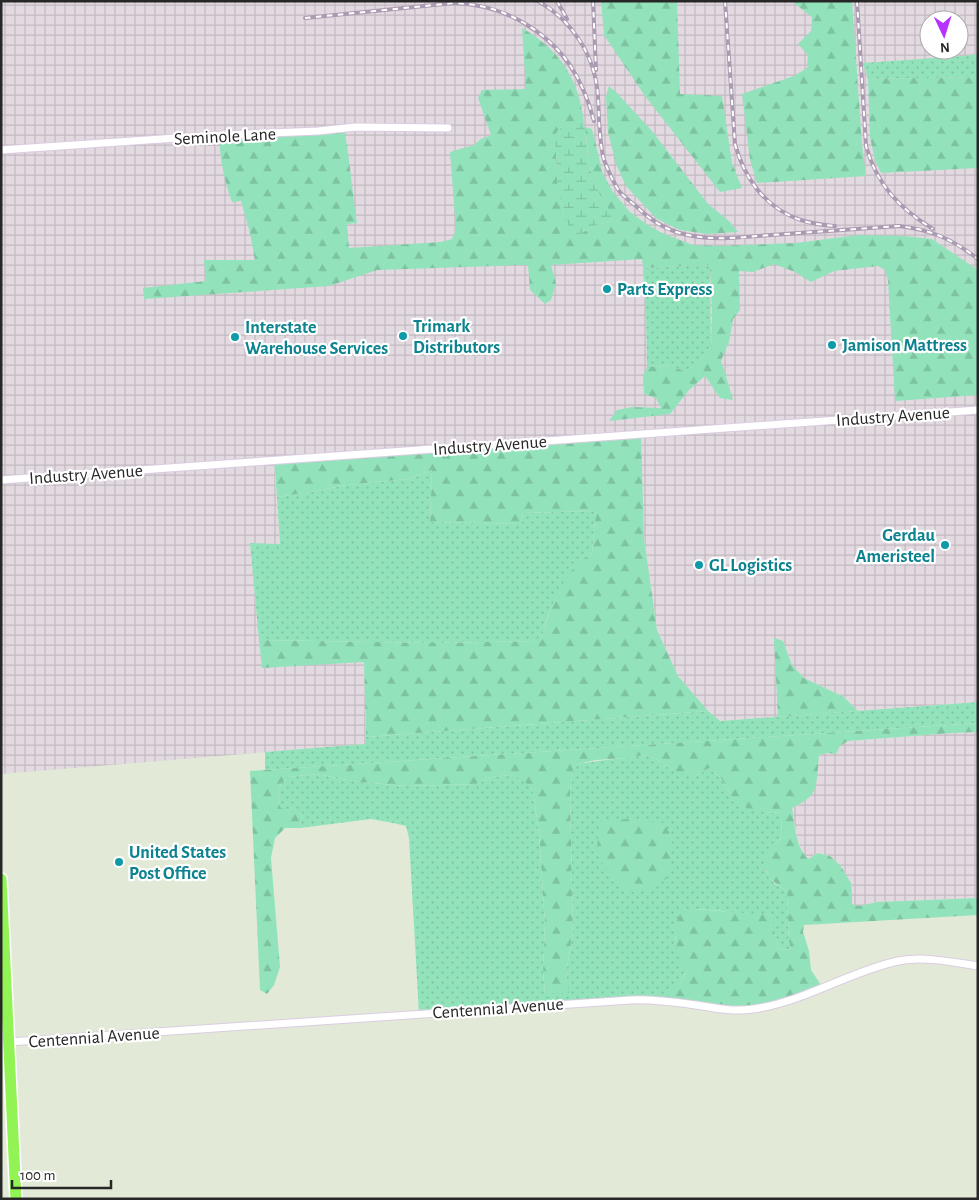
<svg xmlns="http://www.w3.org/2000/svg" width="979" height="1200" font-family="'Alegreya Sans',sans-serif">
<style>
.industrial{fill:url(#industrial-grid);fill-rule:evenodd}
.grass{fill:url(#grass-dots)}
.forest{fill:url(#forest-firs)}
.wetland{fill:url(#wetland-marsh)}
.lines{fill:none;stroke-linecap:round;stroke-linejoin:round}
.minor-casing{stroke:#dacde1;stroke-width:9}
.primary-casing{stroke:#fff;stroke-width:14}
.minor{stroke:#fff;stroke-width:7}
.primary{stroke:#91f354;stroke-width:11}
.rail-casing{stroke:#ab9bb2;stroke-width:4}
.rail{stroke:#fff;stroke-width:2;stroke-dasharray:5.5;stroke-linecap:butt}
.culture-dot{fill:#0f9aa8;stroke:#fff;stroke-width:2}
.labels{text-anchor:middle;stroke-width:4.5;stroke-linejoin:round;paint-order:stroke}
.street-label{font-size:18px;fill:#272727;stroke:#fff}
.culture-label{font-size:18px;font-weight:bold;fill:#0d838f;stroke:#fff;text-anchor:start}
</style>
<defs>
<pattern id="industrial-grid" width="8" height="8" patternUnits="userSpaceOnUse" patternTransform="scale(1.25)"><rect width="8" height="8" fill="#e2d9e1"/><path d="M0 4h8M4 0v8" fill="none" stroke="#c2bac1"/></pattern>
<pattern id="grass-dots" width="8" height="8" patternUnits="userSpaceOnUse" patternTransform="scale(1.25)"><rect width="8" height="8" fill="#92e3bb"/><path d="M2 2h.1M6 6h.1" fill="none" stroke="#7ec3a1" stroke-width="1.8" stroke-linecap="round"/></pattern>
<pattern id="forest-firs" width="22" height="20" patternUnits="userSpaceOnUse" patternTransform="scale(1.25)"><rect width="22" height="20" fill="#92e3bb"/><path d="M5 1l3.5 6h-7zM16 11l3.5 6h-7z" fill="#7ec3a1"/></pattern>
<pattern id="wetland-marsh" width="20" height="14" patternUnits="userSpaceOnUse" patternTransform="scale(1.25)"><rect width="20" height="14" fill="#92e3bb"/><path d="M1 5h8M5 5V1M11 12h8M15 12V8" fill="none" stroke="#7ec3a1"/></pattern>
</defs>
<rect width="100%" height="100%" fill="#e2ead7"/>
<g class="industrial">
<path d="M 1,1 L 978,1 L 978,702 L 858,711 L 844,697 L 804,678 L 792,665 L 783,641 L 775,639 L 778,717 L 719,721 L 710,714 L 678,676 L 657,630 L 644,538 L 641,434 L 274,460 L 280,544 L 250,544 L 262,667 L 364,661 L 366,744 L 1,774 ZM 929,20 L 959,20 L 959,50 L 929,50 Z"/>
<polygon points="978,732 978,898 877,902 859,906 852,904 852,895 840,865 830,856 818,853 808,859 804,854 797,839 792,808 804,802 818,771 819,755 828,753 848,741 952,733"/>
</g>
<g class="grass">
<polygon points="978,54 978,77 868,79 863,63 963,56"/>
<polygon points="710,265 711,347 698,362 686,372 672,366 647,367 646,310 643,268"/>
<polygon points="432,470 430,522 521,524 523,513 596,511 592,552 573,569 555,599 547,618 541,641 434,643 259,640 250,543 280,544 277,497 305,493 347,485 408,479"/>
<polygon points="978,702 978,723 265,770 265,752 365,744 366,737 708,711 720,721"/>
<path d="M 646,755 L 658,760 L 671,769 L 695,776 L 709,768 L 721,778 L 732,797 L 765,812 L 781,813 L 782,838 L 773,845 L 766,871 L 774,883 L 787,891 L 789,941 L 791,950 L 779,949 L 774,930 L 723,911 L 694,909 L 675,937 L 685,973 L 671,1002 L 650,999 L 419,1014 L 409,838 L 406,826 L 393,823 L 371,819 L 300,828 L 302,812 L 291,812 L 280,807 L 278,795 L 281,783 L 289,777 L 316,774 L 359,782 L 406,786 L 476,784 L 492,777 L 509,775 L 522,778 L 533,790 L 539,835 L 545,924 L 543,972 L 545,993 L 568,993 L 566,973 L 573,932 L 570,791 L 574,765 C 598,760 622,759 646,755 Z"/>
</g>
<g class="forest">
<polygon points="601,1 677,1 680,94 722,96 732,163 742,188 720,192 645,96 604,35"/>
<polygon points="791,1 852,1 862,144 866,176 757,183 750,160 742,94 794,76 807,68 808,55 798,44 811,31 812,17"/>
<path d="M 522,28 C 560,50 579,79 584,123 L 564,123 L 555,135 L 558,189 L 563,211 L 578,235 L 596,225 L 616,221 L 601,198 L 591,172 L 585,127 L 592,129 L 603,174 L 613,192 L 630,212 L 648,225 L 662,233 L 693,245 L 718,246 L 796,243 L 858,235 L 903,236 L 932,239 L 978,270 L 978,395 L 895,401 L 888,280 L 885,270 L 878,266 L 834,271 L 811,282 L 795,272 L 774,264 L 753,272 L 739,271 L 740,310 L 733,319 L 729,342 L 721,361 L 726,376 L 733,400 L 720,398 L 705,376 L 689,390 L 670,414 L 609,421 L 617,410 L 632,407 L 661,408 L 656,398 L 644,394 L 643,376 L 647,367 L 672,366 L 686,372 L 698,362 L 711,347 L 712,316 L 710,265 L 643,268 L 642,259 L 551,265 L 556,283 L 551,300 L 545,304 L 530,290 L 528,265 L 521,265 L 377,270 L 329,286 L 144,299 L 143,288 L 206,281 L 204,260 L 255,260 L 250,233 L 241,201 L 232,202 C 224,180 220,159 219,136 L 344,128 C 350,159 352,191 357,223 L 347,224 L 349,248 L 441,242 L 452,239 L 456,230 L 450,152 L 474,145 L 481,139 L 491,135 L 478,98 L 482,90 L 526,89 Z"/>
<polygon points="978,77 978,168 881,173 875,160 870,137 868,79"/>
<polygon points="609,86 616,92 652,131 708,204 729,221 738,232 708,234 680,230 657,219 626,186 616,164 608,132 606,96"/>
<path d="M 641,434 L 644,538 L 657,630 L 678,676 L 708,711 L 366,737 L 364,662 L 262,668 L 259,640 L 434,643 L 541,641 C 547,616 556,591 572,570 C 577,563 586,557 592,552 L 596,511 L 523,513 L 521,524 L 430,522 L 432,470 L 408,479 L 347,485 L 305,493 L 277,497 L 274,460 Z"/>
<polygon points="774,638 783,641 792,665 804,678 844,697 858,711 778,717"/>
<path d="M 978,723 L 978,732 L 952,733 L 848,741 L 840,746 L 836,754 L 828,753 L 819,755 C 818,765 818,781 814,791 C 810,799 800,804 792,808 C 795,826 795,845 808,859 L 818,853 L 830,856 L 840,865 L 851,883 L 852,895 L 852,904 L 859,906 L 877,902 L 978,898 L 978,915 L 804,925 L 803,932 L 809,951 L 811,970 L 823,988 L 750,1010 L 671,1002 L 668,994 L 669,988 L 679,984 L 685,974 C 679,953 669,931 681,912 L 694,909 L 772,915 L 774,930 L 779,949 L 791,950 L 789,941 L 787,891 C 771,881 767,877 763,858 L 773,845 L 782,838 L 781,813 L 765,812 L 744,807 L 732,797 L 721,778 L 709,768 L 695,776 L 686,775 L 671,769 L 658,760 L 646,755 L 627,758 L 596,760 L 574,765 L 570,791 L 573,932 L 566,973 L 569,993 L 545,993 L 543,972 L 545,924 L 539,834 L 533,790 L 522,779 L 509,775 L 492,777 L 476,784 L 406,786 L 359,782 L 316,774 L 289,777 L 281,783 L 278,795 L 280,807 L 291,812 L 302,812 L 300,828 L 285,828 L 275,838 L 271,858 L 280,967 L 274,985 L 267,994 L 260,990 L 250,771 Z"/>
<polygon points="628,819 664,823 672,838 671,860 666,879 650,890 631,892 623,887 600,860 597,848 600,821"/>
</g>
<polygon class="wetland" points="564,123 584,123 591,172 601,198 617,221 596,225 578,235 570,229 563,211 558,189 555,135"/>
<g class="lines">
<defs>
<g id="minor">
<polyline points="1,150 206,136 318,131 356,127 448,128"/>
<polyline points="1,480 978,410"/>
<path d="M 9,1042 L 631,1000 C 653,999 674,1002 696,1005 C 714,1008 734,1012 753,1009 C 804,1002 848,972 898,961 C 924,956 952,962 978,966"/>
</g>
<polyline id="primary" points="1,879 16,1199"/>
</defs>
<use href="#minor" class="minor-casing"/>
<use href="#primary" class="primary-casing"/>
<use href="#minor" class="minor"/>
<use href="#primary" class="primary"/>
<defs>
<g id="rail">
<path d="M 538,1 C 573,21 595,56 598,96 C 599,115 599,142 604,160 C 608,170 613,182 619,191 C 624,197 630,201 636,206 C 651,221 667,231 688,235 C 715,241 743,237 771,235 C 813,232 856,229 899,226 C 932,230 952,239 978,259"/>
<polyline points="557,1 567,19"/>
<polyline points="593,1 596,70"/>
<path d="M 725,1 L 735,144 C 744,178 766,209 801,220 C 812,224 824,225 835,226"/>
<path d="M 857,1 L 866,146 C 877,185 899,208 933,229"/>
<path d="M 305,18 L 454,3 C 480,4 502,10 524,23 C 564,47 582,77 594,121"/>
</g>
</defs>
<use href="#rail" class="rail-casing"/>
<use href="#rail" class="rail"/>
</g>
<g class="culture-dot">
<circle cx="607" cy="289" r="5"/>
<circle cx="403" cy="336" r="5"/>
<circle cx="235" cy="337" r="5"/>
<circle cx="832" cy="345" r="5"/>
<circle cx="945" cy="545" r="5"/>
<circle cx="699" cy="565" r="5"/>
<circle cx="119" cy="862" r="5"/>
</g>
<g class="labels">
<g class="street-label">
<text transform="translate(225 136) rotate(-3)" y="6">Seminole Lane</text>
<text transform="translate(893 416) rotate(-4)" y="6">Industry Avenue</text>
<text transform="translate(490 445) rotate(-4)" y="6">Industry Avenue</text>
<text transform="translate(86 474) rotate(-4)" y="6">Industry Avenue</text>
<text transform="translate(498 1008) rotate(-4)" y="6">Centennial Avenue</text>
<text transform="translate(94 1037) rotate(-4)" y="6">Centennial Avenue</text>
</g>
<g class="culture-label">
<text x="617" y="295">Parts Express</text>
<text x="413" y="332">Trimark<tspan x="413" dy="21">Distributors</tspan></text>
<text x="245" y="333">Interstate<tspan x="245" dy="21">Warehouse Services</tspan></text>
<text x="842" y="351">Jamison Mattress</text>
<text x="935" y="541" text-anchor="end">Gerdau<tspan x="935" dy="21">Ameristeel</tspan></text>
<text x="709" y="571">GL Logistics</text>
<text x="129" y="858">United States<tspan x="129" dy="21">Post Office</tspan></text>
</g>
</g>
<rect width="979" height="1200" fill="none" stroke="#272727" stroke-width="5"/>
<g transform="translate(944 35) rotate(176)"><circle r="24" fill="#ffffff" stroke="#a9a9a9"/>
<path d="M0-4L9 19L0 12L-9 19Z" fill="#b832fd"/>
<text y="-8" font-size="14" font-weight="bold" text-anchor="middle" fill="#272727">N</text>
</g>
<path d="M12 1180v8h99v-8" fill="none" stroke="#272727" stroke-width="2.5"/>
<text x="20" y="1180" font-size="15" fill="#272727" stroke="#ffffff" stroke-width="4" paint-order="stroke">100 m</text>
</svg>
